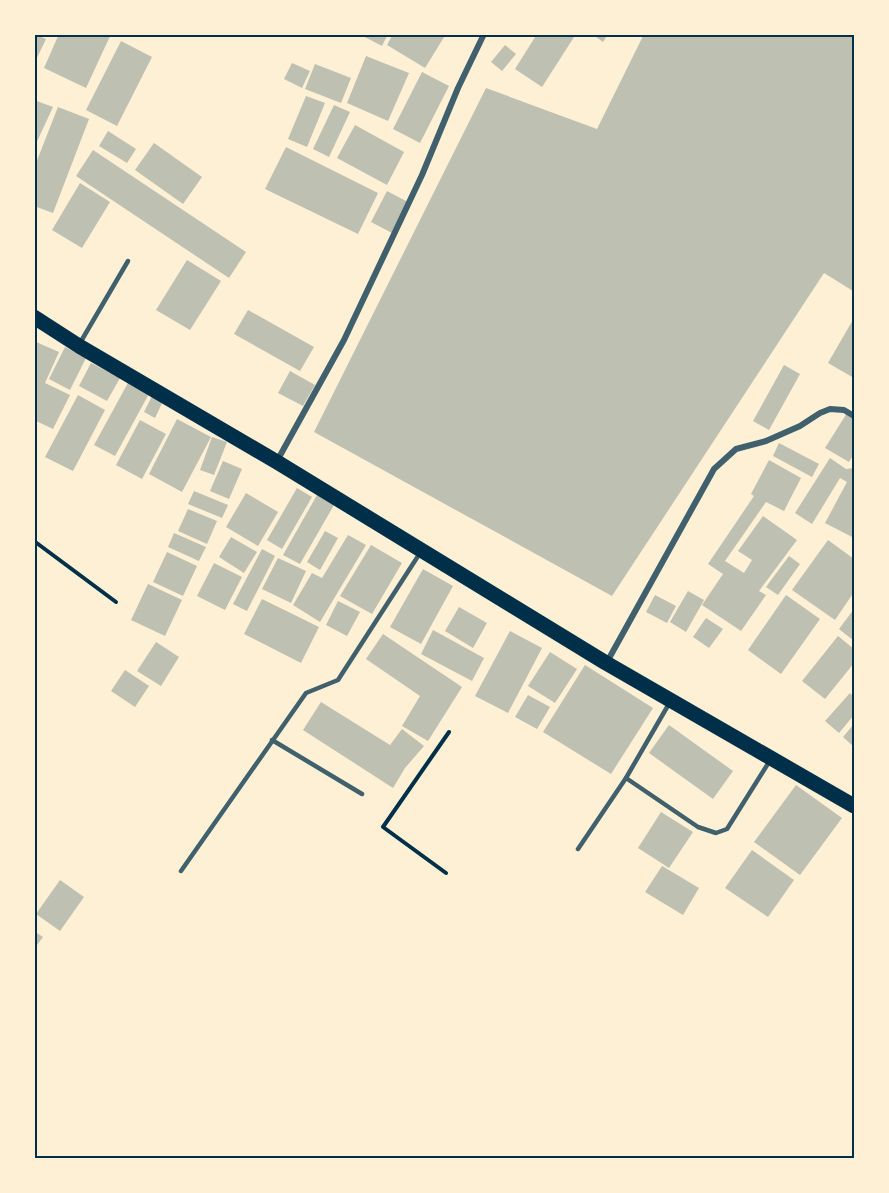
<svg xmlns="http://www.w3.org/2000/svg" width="889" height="1193" font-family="Arial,sans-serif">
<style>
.building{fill:#bec0b2}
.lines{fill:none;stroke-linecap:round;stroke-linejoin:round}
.path{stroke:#003049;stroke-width:4}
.service{stroke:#3f606c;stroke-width:4.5}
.minor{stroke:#3f606c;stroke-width:6}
.primary{stroke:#003049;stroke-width:15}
.neatline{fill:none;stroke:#003049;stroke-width:2}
</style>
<rect width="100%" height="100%" fill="#fdf0d5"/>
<g class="building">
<polygon points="34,34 46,39 34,64"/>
<polygon points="59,34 111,34 86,88 44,68"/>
<polygon points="359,34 388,34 382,46"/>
<polygon points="393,34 446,34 425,68 387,45"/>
<polygon points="537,34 576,34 542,87 515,69"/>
<polygon points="592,34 608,34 603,42"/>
<polygon points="644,34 854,34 854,290 853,291 824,273 612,596 314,432 486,88 597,129"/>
<polygon points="121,41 152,57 117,126 86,110"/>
<polygon points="505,45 516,54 502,71 491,62"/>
<polygon points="366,56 409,73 388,121 347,103"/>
<polygon points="292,63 310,71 302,88 284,79"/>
<polygon points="315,64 351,78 341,103 305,89"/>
<polygon points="422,72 449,86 420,143 393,129"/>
<polygon points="306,96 325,103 307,147 288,139"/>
<polygon points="34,100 53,107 34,148"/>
<polygon points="334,105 350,112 329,157 313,149"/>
<polygon points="58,107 89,119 53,213 34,206 34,168"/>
<polygon points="355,125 404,152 387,185 337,158"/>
<polygon points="108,131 136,149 127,163 99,146"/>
<polygon points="154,143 202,177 183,204 135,170"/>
<polygon points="286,147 378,193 358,234 265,189"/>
<polygon points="93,150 246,252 229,278 76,176"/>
<polygon points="80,183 110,202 82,248 52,230"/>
<polygon points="387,191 408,202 392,233 371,222"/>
<polygon points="187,260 221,281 190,330 156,310"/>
<polygon points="248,310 314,347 300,371 234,334"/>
<polygon points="854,318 854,378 828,363"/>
<polygon points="34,341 59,352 45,383 70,395 53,429 34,420"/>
<polygon points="65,347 86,358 70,390 49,379"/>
<polygon points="91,363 120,378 107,401 79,386"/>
<polygon points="784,365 800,374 769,430 753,421"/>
<polygon points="290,371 315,385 303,406 278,393"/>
<polygon points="129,381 150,392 115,456 94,445"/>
<polygon points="78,395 105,410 73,471 45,457"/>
<polygon points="152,396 163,401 155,418 144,412"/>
<polygon points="847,413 854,417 854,454 849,462 825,448"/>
<polygon points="177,419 211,437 182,492 149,474"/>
<polygon points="140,420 166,434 142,479 116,465"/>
<polygon points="212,437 227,442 214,475 200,470"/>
<polygon points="779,443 819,464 812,477 773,456"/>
<polygon points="830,458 846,469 854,468 854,538 825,523 847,482 840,478 812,524 795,513"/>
<polygon points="769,460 801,478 784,511 766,502 725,561 744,573 752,560 738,551 763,516 797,540 759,591 766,595 741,631 702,605 723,574 708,564 754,496 751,494"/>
<polygon points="223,461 242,469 229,499 210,491"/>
<polygon points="297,488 312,497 282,549 267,540"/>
<polygon points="194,491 228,505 222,518 188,504"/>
<polygon points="246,493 278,512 258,546 226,527"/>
<polygon points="317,495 334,505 300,564 283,555"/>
<polygon points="188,509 217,521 207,544 178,531"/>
<polygon points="325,531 338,538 320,570 307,562"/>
<polygon points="174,533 206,547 199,561 168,547"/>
<polygon points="348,535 366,545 320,622 293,605 312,573 322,578"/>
<polygon points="231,537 257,552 244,573 219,557"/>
<polygon points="828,540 854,559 854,592 835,620 792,590"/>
<polygon points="371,545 402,563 372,614 340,596"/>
<polygon points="262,549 275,556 247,611 233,604"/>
<polygon points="167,552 197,566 183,596 153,582"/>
<polygon points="789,556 800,564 778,595 766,587"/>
<polygon points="278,558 306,571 291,603 262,589"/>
<polygon points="214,563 242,577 225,610 197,596"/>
<polygon points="423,569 453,586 421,644 390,627"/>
<polygon points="148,584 182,600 165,636 131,620"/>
<polygon points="688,591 704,600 686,632 670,622"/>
<polygon points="655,595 676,606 667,623 646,612"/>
<polygon points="786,595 820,619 781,674 748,650"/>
<polygon points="262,599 319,627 301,663 244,634"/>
<polygon points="338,601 360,612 347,636 326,625"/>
<polygon points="459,607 487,623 473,648 445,631"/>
<polygon points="854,609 854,641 839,629"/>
<polygon points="706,618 723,629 709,648 693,637"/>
<polygon points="433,630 484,658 472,681 421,654"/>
<polygon points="510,631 542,648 508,713 475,696"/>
<polygon points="383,634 462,687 428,741 402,726 420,696 366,659"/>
<polygon points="838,636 854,649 854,663 825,699 802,681"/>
<polygon points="156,642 179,657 161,686 137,671"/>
<polygon points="550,652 577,669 555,703 528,686"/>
<polygon points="585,665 653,708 611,774 543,732"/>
<polygon points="125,670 149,686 135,707 111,691"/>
<polygon points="850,693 854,697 854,715 839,733 825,721"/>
<polygon points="528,695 550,707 537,729 515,717"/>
<polygon points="321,702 390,745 402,729 424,746 405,768 393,788 303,730"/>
<polygon points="854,724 854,747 843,737"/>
<polygon points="669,725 733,771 713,799 649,753"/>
<polygon points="796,785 842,818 800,875 754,842"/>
<polygon points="661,812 693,832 669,868 638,848"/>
<polygon points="752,850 794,880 768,917 725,888"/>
<polygon points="662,866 699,888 683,915 645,892"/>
<polygon points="60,880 84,897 60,931 36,914"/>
<polygon points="34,931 43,937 34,949"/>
</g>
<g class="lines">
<g class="path">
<polyline points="34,541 116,602"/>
<polyline points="446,873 383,827 449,732"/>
</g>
<g class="service">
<polyline points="80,343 128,261"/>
<polyline points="272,740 362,794"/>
<polyline points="626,778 698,827 716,833 727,829 769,762"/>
<polyline points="578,849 626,778 670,702"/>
<polyline points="181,871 306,693 338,680 420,553"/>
</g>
<g class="minor">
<polyline points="277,461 344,340 422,175 458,88 484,34"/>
<polyline points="607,662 714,469 736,449 766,441 800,426 820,413 830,409 844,410 854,416"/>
</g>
<polyline class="primary" points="34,317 79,346 277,462 606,663 854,806"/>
</g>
<rect width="889" height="1193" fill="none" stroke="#fdf0d5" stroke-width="72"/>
<rect x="36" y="36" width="817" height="1121" class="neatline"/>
</svg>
